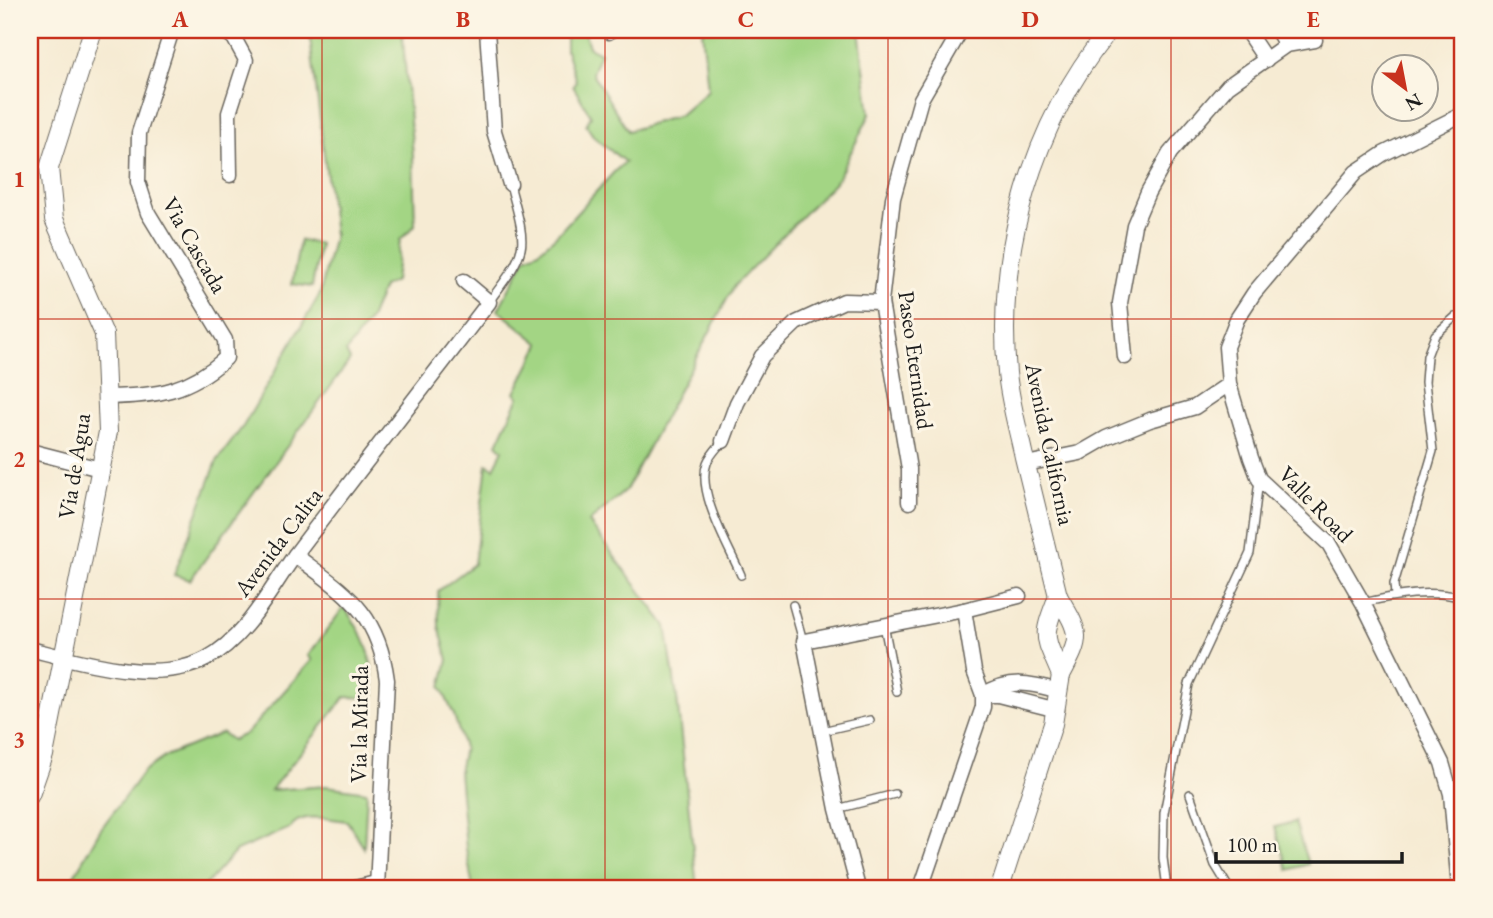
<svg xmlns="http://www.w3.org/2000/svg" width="1493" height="918" font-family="'EB Garamond',serif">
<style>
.green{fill:#a3d584;stroke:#607850;stroke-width:2}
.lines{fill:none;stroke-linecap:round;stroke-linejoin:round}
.service-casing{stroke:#68645c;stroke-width:10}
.minor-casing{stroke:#68645c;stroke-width:17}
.tertiary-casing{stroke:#68645c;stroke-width:20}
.service{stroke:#fff;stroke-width:7}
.minor{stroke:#fff;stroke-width:14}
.tertiary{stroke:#fff;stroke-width:18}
.grid{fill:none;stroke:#c8321e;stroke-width:2;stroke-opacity:0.55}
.labels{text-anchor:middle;stroke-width:6;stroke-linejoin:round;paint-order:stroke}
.street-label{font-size:23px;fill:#1c1c1c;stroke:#fcf5e5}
.neatline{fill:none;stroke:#c8321e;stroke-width:2.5}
.grid-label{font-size:23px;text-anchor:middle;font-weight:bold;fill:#c8321e}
</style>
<rect width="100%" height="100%" fill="#fcf5e5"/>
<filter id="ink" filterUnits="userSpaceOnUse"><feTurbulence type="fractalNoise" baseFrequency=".0143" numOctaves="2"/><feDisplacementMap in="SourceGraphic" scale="14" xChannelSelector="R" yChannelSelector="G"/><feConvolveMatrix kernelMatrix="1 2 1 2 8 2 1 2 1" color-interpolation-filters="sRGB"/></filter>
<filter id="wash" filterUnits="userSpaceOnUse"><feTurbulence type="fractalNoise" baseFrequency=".00686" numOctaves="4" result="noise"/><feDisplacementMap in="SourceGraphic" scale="28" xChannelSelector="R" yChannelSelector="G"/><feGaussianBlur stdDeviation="1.57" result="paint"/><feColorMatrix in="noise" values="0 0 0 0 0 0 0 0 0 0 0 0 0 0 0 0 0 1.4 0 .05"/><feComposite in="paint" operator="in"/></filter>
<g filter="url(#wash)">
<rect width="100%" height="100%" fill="#f6ebd3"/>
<g class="green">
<polygon points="309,30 326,30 333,36 333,30 402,30 413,155 415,225 400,240 395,281 383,287 370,319 346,352 350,360 190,580 174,575 217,461 244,425 320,294 334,235"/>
<polygon points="566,30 584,30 589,47 600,53 592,73 628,131 680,115 708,90 702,30 859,30 870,114 837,180 734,286 626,490 589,522 666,626 677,698 697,888 473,888 466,848 459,772 464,748 454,715 441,687 448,660 439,626 438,591 474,564 487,464 494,468 503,450 497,444 519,397 515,393 540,344 498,310 526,257 539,251 556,236 614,172 625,162 594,137 586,125 591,116 573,86 576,81 566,50"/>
<polygon points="300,240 320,244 312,287 292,284"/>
<path d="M 344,607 C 370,644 372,654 374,698 L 345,697 L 271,790 L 327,786 L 367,792 L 364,848 L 347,821 C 329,819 301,811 290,828 L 236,851 L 203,888 L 67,888 L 100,830 L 144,771 L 168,755 L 222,733 L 232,740 L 247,733 L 312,660 L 308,656 Z"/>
<polygon points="1295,822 1308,864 1288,870 1275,827"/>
</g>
</g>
<g filter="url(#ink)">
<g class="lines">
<defs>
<g id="service">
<path d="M 489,302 C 500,286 516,269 521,249 C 525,232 514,202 510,184"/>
<path d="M 723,441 C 718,447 710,455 707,463 C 696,492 729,547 741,575"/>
<polyline points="1395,595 1394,584 1433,451 1425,382 1427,356 1435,335 1455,317"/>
<path d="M 1363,603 C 1396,595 1431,589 1463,598"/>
<polyline points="793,605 803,641"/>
<polyline points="884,625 897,692"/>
<polyline points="822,731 870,720"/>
<polyline points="1190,794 1215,865 1229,888"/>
<polyline points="837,809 895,794"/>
<polyline points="1167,888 1163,858 1164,813 1189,684 1250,553 1259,480"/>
</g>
<g id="minor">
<polyline points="223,30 234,38 246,60 229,113 230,175"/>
<polyline points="487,30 494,131 510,184"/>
<polyline points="1246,30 1266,60"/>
<polyline points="1277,30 1286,45"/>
<polyline points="609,32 610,30"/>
<polyline points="1125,357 1120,303 1134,225 1148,192 1170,153 1228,86 1286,45 1315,40"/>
<path d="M 108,397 C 157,396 188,392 226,358 L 225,340 L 148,213 L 138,182 L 139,133 L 172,30"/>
<polyline points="723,441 737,403 762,356 796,323 844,301 881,302"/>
<polyline points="30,451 100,469"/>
<polyline points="1026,464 1080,453 1106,438 1150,420 1195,407 1229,384"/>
<polyline points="909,502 909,469 881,302 893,198 921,99 961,30"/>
<path d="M 295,555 C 346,594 378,611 387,680 L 377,888"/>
<path d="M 30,649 C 82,662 157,685 206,659 C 246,638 269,591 295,555 C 359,470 425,386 489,302 L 464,281"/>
<path d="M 983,695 C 1010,678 1030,683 1059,691"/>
<polyline points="984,695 998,695 1057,710"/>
<polyline points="355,888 376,883"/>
<polyline points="858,888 837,809 804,641 964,610 1019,596"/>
<polyline points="921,888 983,707 983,695 974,671 964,610"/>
<polyline points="1459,888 1451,794 1442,763 1363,603 1329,544 1259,479 1251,458 1229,384 1226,347 1237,319 1254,293 1356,172 1383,154 1463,114"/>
</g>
<g id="tertiary">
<path d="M 1058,596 C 1047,550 1035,503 1024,457 C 1018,429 1010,402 1007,373 C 996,251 1032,125 1109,30"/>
<path d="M 1058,596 C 1081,635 1082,636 1061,675 C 1044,634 1041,640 1058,596 Z"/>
<polyline points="30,795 44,755 108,432 104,334 54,219 49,168 93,30"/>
<polyline points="1000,888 1053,724 1061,675"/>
</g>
</defs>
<use href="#service" class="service-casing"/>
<use href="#minor" class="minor-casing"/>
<use href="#tertiary" class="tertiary-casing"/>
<use href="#service" class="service"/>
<use href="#minor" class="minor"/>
<use href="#tertiary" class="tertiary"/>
</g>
</g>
<path class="grid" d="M 322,30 L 322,888M 605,30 L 605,888M 888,30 L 888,888M 1171,30 L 1171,888M 30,319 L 1463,319M 30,599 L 1463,599"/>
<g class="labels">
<g class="street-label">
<text transform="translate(195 245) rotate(60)" y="8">Via Cascada</text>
<text transform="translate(916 360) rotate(82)" y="8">Paseo Eternidad</text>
<text transform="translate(1050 444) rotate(78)" y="8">Avenida California</text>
<text transform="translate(74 466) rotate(-81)" y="8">Via de Agua</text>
<text transform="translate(1316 504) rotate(46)" y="8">Valle Road</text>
<text transform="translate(278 542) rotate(-53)" y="8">Avenida Calita</text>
<text transform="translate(359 724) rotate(-89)" y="8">Via la Mirada</text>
</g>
</g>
<rect width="1493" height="918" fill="none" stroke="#fcf5e5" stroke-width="77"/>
<g transform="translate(1405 88) rotate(148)"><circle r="33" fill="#fcf5e5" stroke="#a29e95" stroke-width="2"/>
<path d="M0-5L12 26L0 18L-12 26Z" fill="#c8321e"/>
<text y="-10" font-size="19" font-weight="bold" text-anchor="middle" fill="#1c1c1c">N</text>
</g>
<path d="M1216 852v10h186v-10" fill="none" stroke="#1c1c1c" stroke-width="3.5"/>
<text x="1227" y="852" font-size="21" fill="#1c1c1c" stroke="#fcf5e5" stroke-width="5" paint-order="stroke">100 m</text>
<rect x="38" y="38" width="1416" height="842" class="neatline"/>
<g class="grid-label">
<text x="180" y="27">A</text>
<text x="463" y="27">B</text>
<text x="746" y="27">C</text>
<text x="1030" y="27">D</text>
<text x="1313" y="27">E</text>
<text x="19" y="187">1</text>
<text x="19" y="467">2</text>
<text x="19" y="747">3</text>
</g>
</svg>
